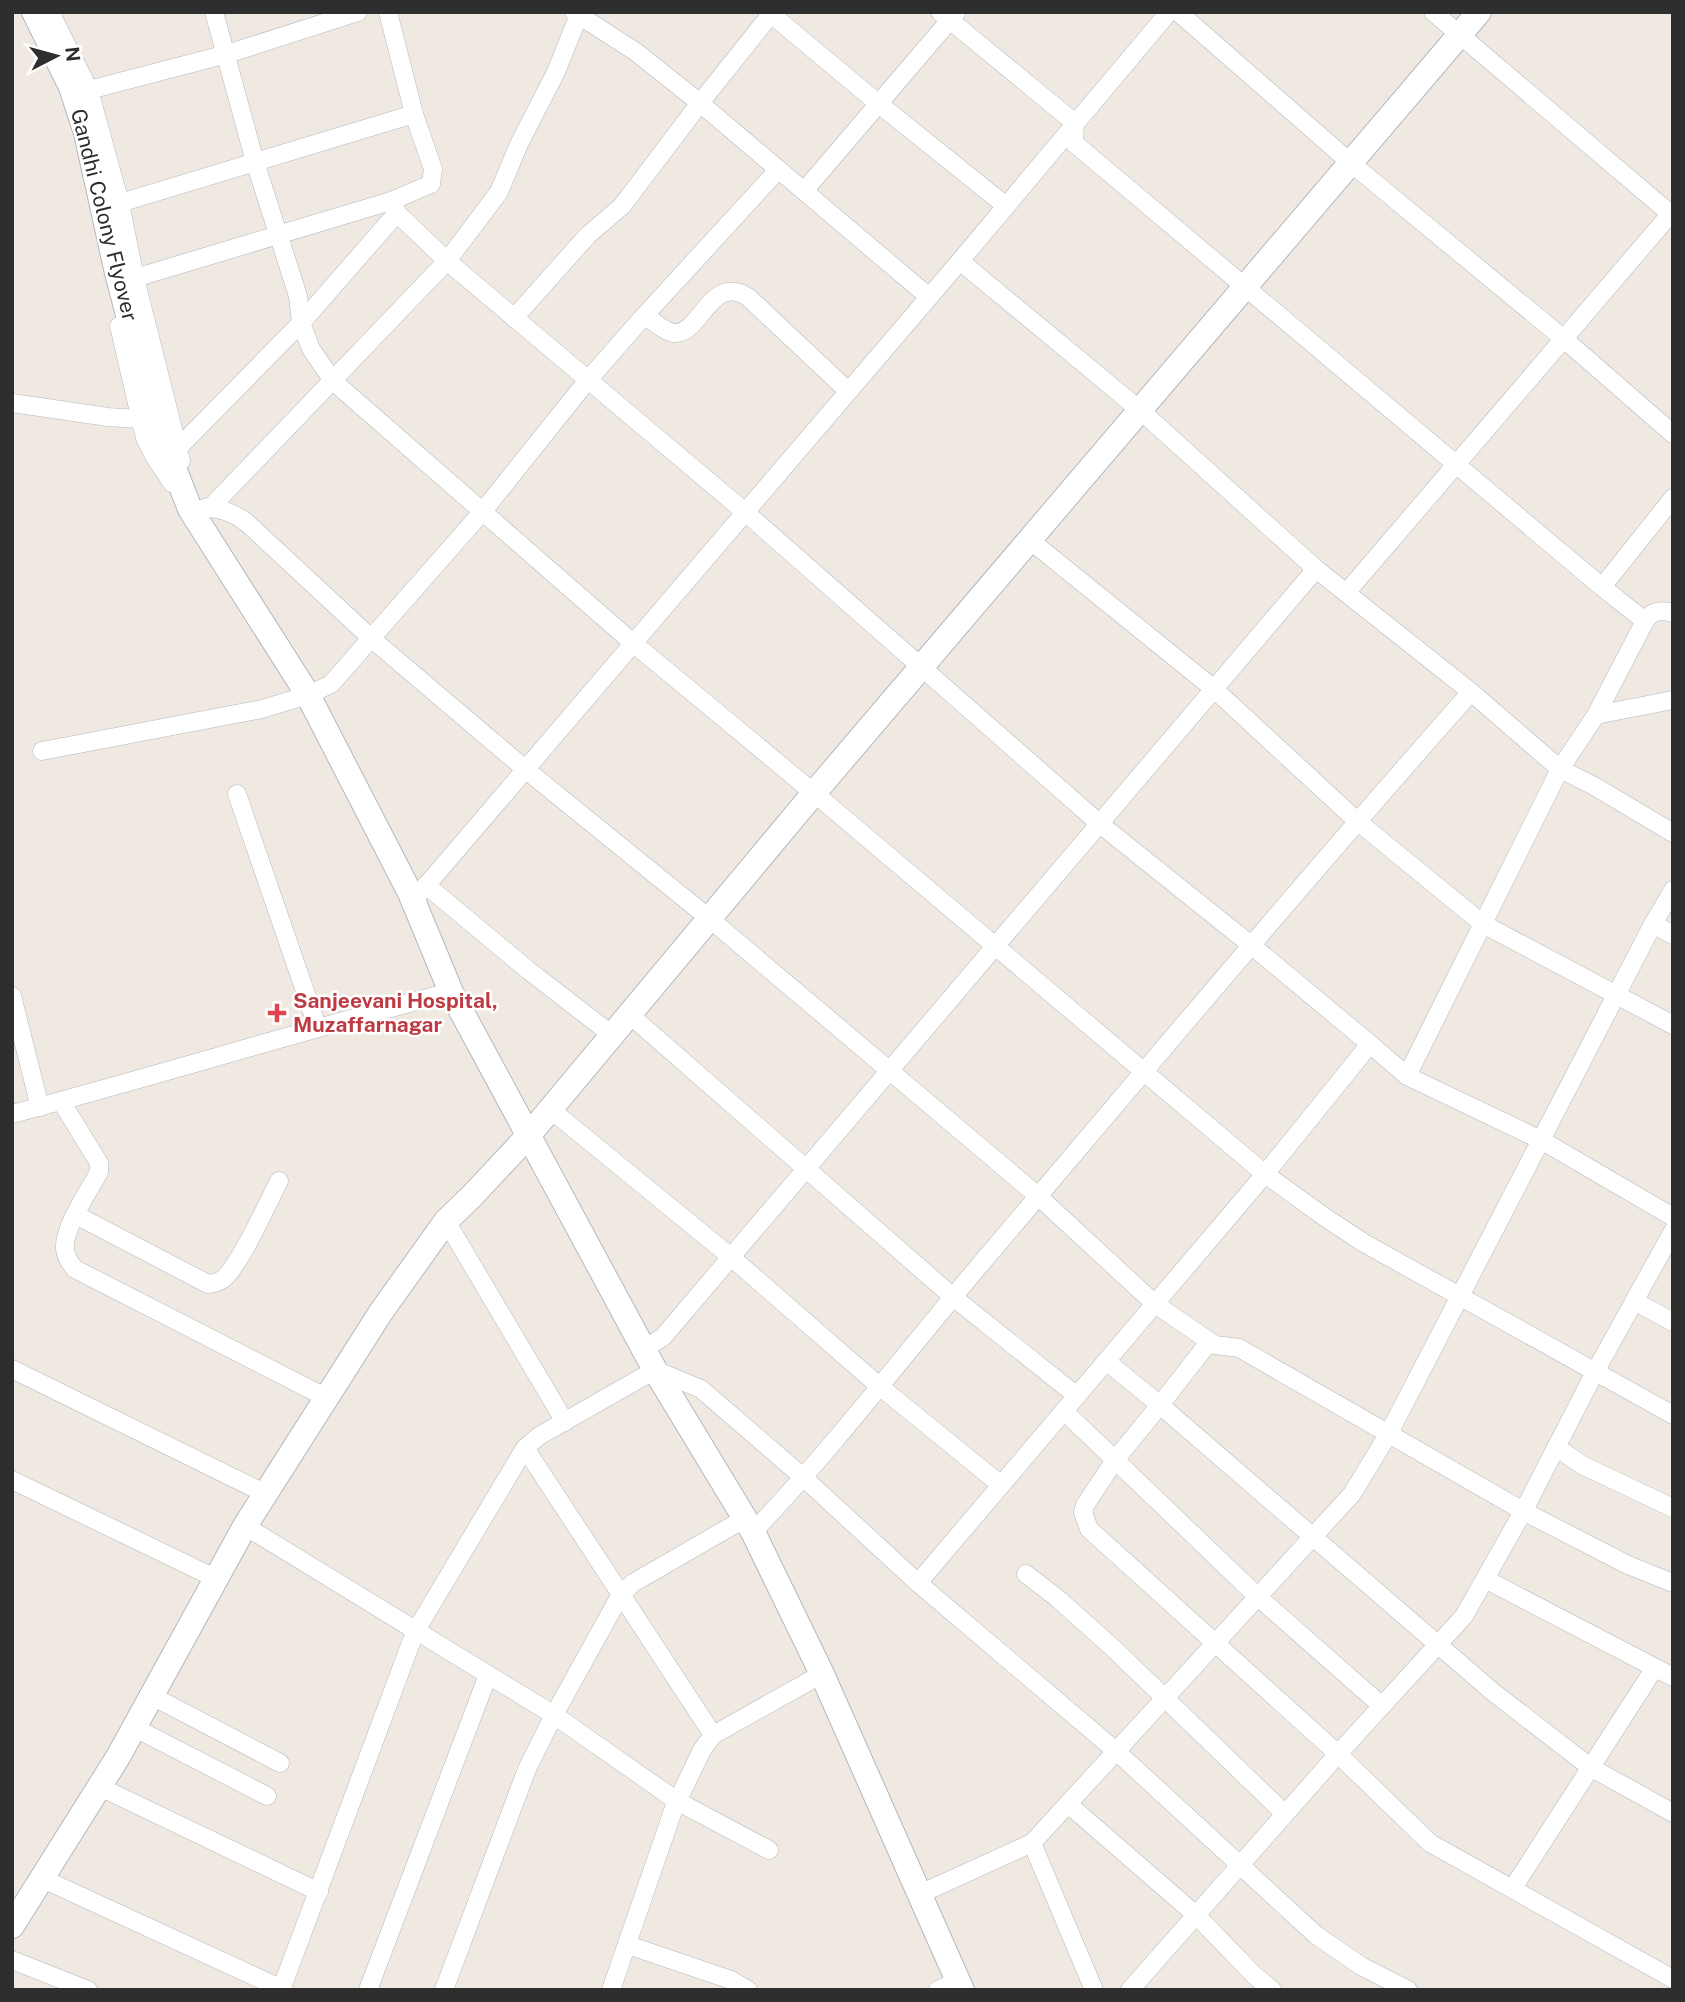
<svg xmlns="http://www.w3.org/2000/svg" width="1685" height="2002" font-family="'Public Sans',sans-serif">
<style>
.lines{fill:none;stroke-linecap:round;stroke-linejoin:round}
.street-casing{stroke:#b4b7c1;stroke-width:19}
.secondary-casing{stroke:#b4b7c1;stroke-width:26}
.street{stroke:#fff;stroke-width:18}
.secondary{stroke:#fff;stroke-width:24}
.health-dot{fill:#e0444e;stroke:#fff;stroke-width:2.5}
.labels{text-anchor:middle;stroke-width:5;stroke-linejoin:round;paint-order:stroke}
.street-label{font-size:21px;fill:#2e2e2e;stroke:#fff}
.health-label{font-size:21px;font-weight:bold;fill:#be3a42;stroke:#fff;text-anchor:start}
</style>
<rect width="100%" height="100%" fill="#efe9e1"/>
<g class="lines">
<defs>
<g id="street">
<polyline points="50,12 89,90 120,203 135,278 181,461"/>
<polyline points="214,12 255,162 298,296 301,323 311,349 333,381 633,643 814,793 1265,1174 1326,1218 1364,1243 1673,1415"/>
<polyline points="940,12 1075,123 1074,143 1602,587 1645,621 1596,715 1673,700"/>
<polyline points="1178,12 1352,164 1564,339 1673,434"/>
<polyline points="1433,12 1673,216"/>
<polyline points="89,90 227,54 358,12"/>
<polyline points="804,191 956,13"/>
<polyline points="120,203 414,114"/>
<polyline points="397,213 447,261 499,192 519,144 556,72 580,12"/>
<polyline points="960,261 1141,411 1316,569"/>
<polyline points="135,278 391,201 431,184 433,169 414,114 388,12"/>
<polyline points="929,297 700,103 771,14 879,104 1006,206"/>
<polyline points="645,315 778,170"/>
<polyline points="514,318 588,235 622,206 700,103 636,52 574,12"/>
<polyline points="119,326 145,438 154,456 172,483"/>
<polyline points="12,403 108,417 139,419"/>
<polyline points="179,447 301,323 397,213 393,204"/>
<polyline points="211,507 447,261 745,512 1100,824 1251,945 1370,1044 1265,1174 918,1583"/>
<path d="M 204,508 C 218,507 234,513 246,522 L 372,639 L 525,769 L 710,919 L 1038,1196 L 1155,1304 L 1215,1345 L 1239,1348 L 1523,1511 L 1628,1565 L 1673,1583"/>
<polyline points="1031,541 1214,689 1357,821 1483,924 1673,1025"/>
<polyline points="1602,587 1673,498"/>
<polyline points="1346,593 1673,211"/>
<path d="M 1645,621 C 1652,610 1661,610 1673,613"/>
<polyline points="1471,692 1560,769 1594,786 1673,833"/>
<path d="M 42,751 L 262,709 L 308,695 L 331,684 L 483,511 L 587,381 L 645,315 C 653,321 665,332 674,333 C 701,335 710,273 748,297 L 848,391"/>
<polyline points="237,794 317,1026"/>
<polyline points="426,885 528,970 612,1035"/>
<polyline points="413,901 960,261 1169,12"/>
<polyline points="1653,924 1673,890"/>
<polyline points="12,996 40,1107"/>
<polyline points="630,1015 953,1297 1077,1396"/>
<polyline points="1370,1044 1407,1076 1541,1140 1673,1217"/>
<polyline points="1407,1076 1560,769 1596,715"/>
<path d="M 61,1101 L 99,1163 L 99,1172 C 89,1191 63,1228 65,1249 C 66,1258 70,1263 75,1269 L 327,1398"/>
<polyline points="550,1109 731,1257 878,1385 1001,1485"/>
<path d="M 12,1114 C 159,1075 304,1030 451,992"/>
<path d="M 76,1215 L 208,1284 C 214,1283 218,1283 223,1279 C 240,1266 268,1202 279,1181"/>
<polyline points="446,1221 565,1422"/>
<polyline points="1634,1301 1673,1322"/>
<polyline points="1209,1342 1160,1405 1493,1692 1590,1767 1673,1813"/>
<path d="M 644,1349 L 663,1337 L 1316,569 L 1471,692 C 1304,881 1142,1074 979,1266 C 904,1355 833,1448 753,1532"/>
<polyline points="1106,1361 1160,1405 1115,1460 1085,1505 1083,1512 1089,1529 1338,1754 1430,1843 1673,1979"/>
<polyline points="12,1369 266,1494"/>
<polyline points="1064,1411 1258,1597 1382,1706"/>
<polyline points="1556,1447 1582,1465 1673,1508"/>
<polyline points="525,1448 713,1735"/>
<polyline points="12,1480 215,1578"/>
<polyline points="245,1526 554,1715 677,1801 769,1850"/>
<polyline points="1026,1574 1057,1598 1113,1648 1285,1814"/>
<polyline points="1485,1579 1673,1677"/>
<polyline points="152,1696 280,1763"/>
<polyline points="135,1728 267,1796"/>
<polyline points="100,1787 319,1892"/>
<polyline points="1068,1804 1196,1915 1254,1975 1272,1990"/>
<polyline points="1032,1843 1094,1990"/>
<polyline points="41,1878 282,1989"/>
<polyline points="1513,1888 1654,1669"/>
<polyline points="920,1894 1032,1843 1352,1494 1389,1433 1653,924 1673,935"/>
<polyline points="628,1945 731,1980 748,1990"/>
<polyline points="12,1960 88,1990"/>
<polyline points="281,1990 415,1632 525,1448 539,1436 655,1370 701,1389 804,1478 918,1583 1116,1751 1316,1935 1361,1966 1408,1990"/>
<polyline points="368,1990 488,1675"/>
<polyline points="444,1990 527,1769 554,1715 621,1594 633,1583 744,1519"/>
<polyline points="611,1990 674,1808 702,1750 713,1735 822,1674"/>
<polyline points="938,1990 958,1981"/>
<polyline points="1130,1990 1338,1754 1464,1616 1525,1508 1595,1372 1673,1231"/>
</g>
<g id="secondary">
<polyline points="34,12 71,87 86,133 117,273 145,380 157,424 190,509 308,695 410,893 451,992 655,1370 753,1532 822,1674 962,1990"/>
<polyline points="12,1926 118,1757 245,1526 381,1312 446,1221 472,1196 528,1136 814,793 1479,12"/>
</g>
</defs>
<use href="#street" class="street-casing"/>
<use href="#secondary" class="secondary-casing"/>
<use href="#street" class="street"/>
<use href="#secondary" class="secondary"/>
</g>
<path class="health-dot" d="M273.5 1002.5h7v7h7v7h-7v7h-7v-7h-7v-7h7z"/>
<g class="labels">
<g class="street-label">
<text transform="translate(104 215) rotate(76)" y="7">Gandhi Colony Flyover</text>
</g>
<g class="health-label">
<text x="293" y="1008">Sanjeevani Hospital,<tspan x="293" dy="24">Muzaffarnagar</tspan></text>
</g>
</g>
<rect width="1685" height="2002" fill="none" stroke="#2e2e2e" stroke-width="28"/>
<g transform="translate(56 56) rotate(84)" stroke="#ffffff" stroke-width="5" paint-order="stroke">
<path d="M0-5L12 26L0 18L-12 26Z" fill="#2e2e2e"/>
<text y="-10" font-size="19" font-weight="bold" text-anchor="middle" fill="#2e2e2e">N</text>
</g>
</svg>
